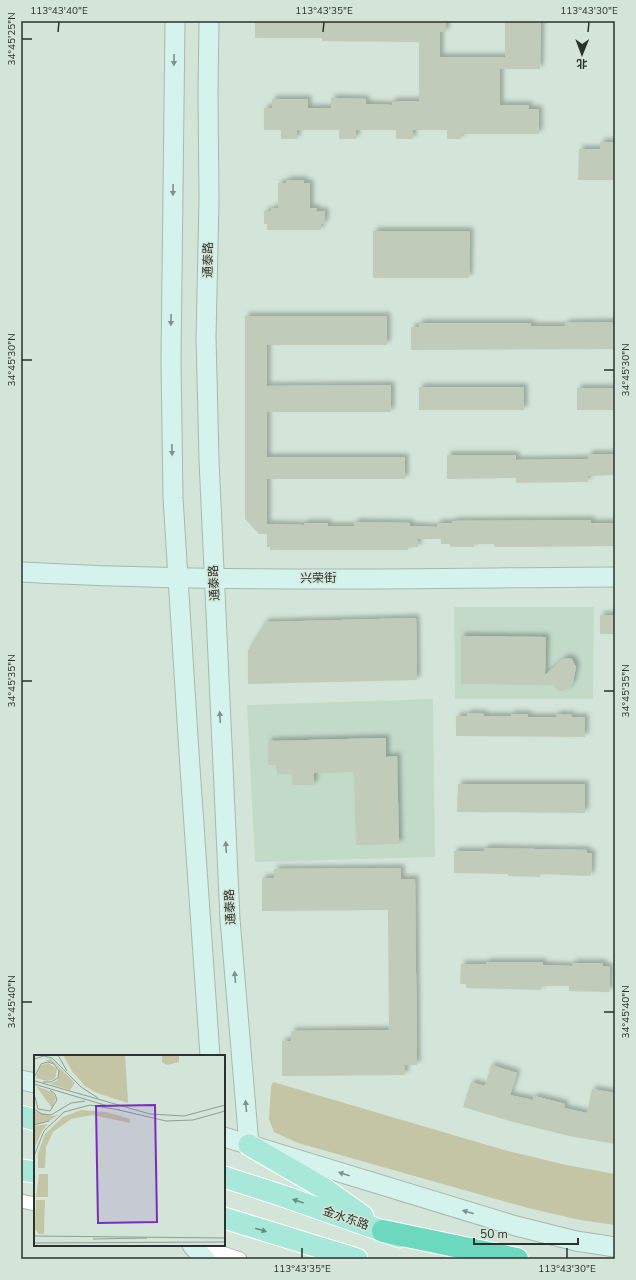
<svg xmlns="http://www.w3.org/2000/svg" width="636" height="1280" font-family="'Nunito Sans','Noto Sans SC',sans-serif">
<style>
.built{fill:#c2dbc9}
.green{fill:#c3c5a4}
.building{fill:#c1cbba;filter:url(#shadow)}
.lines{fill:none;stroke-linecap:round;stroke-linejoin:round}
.street-casing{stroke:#a8b9ac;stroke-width:15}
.secondary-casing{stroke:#a8b9ac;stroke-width:21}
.primary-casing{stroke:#fff;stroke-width:23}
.highway-casing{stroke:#fff;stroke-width:24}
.street{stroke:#fff;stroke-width:13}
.secondary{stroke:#d3f3ec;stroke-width:19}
.primary{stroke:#a7e8d8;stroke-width:21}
.highway{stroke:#6cd8be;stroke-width:22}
.oneway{fill:#7f928c}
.oneway2{fill:#698c82}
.ticks{fill:none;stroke:#2b312c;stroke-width:1.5}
.labels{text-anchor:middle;stroke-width:3;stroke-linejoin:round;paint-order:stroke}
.street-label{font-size:12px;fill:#2b312c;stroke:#d3e5d8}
.inset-road{fill:none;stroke:#909d93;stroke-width:1}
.view{fill:#7b2cbf;fill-opacity:0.15;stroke:#7b2cbf;stroke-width:2}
.inset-edge{fill:none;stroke:#2b312c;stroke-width:2}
.neatline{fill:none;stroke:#2b312c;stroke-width:1.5}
.ticks-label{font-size:10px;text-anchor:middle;fill:#2b312c}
</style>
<defs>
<filter id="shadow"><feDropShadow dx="3.5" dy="-3.5" stdDeviation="2" flood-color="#0004"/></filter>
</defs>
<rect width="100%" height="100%" fill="#d3e5d8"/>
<g class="built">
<polygon points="454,607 594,607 593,699 455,699"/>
<polygon points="433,699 435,857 255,862 247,705"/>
</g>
<polygon class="green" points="273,1082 504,1150 566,1165 615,1174 615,1225 580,1220 528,1208 298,1143 274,1132 269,1119 271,1087"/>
<g class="building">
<polygon points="255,21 446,21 446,32 440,32 440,57 505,57 505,21 541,21 540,69 500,69 500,105 529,105 529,109 539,109 539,134 461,134 461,139 447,139 447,130 413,130 413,139 396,139 396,130 356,130 356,139 339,139 339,130 297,130 297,139 281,139 281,130 264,130 264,108 272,108 272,99 308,99 308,108 331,108 331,98 366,99 366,104 392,105 392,101 419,101 419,42 322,41 322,38 255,38"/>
<polygon points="600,142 615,142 615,180 578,180 579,149 600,149"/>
<polygon points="286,180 304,180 304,183 310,183 310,208 317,208 316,211 325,211 325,224 321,224 321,230 267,230 267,224 264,224 264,211 271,211 271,208 278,208 278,183 286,183"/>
<polygon points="373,231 470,231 469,278 373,278"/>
<polygon points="245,316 387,316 387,345 267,345 267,386 391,385 391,412 267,412 267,457 405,457 405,479 267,479 267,524 304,525 304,523 328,523 328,526 354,526 354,522 410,523 410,526 437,527 437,523 452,523 452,521 591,520 591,523 615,523 615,546 532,547 495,547 494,544 474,544 474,547 450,547 450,544 441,544 441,539 418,539 418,547 408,547 408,550 270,550 270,547 267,547 267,534 259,534 245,519"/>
<polygon points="613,322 613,326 615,326 615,349 411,350 411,327 419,327 419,323 531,323 531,326 565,326 565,323"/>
<rect x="419" y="387" width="105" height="23"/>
<rect x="577" y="388" width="38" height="22"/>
<polygon points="588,454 615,454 615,475 588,476 588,482 516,483 516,478 447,479 447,455 516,455 516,460 588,459"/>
<rect x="600" y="615" width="15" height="19"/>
<polygon points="416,618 417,680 248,684 248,650 265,622"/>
<polygon points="461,636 546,637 545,675 563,659 568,658 572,659 576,667 573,682 569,688 563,691 558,691 552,685 461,684"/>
<polygon points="467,713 484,714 484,716 511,716 511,714 528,714 528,717 556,717 556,714 572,715 572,717 585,717 585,737 456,736 456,716 467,716"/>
<polygon points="386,738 386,757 397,756 399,844 356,845 354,772 314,773 314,785 292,785 292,774 277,774 276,765 268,765 268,741"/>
<polygon points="458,784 585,784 585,813 457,812"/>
<polygon points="485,848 587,850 587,853 592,853 591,876 540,874 540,877 508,876 508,874 454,873 454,851 484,851"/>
<polygon points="401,868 401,879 415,879 417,1065 405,1065 405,1075 282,1076 282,1041 291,1041 291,1031 389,1030 388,910 262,911 262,878 274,878 274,869"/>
<polygon points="486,962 543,962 543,965 572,966 572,963 603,963 603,966 610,967 609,992 569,991 569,986 541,986 541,990 466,988 466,984 460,984 461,964 486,964"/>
<polygon points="491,1065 517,1073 510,1095 533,1100 534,1096 550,1100 565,1104 564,1108 587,1113 592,1089 615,1093 615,1144 569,1136 513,1122 463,1107 471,1082 485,1086"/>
</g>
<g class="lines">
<defs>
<g id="street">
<polyline points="21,1201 35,1204"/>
<polyline points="199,1245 240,1259"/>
</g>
<g id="secondary">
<polyline points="175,21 171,361 173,498 189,753 210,1056"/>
<polyline points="209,21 208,91 209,201 206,337 209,460 230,919 249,1145"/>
<path d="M 21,572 C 219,583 417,578 615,577"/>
<polyline points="21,1080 35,1083"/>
<polyline points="224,1137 516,1226 576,1241 615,1247"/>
<polyline points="192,1245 205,1259"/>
</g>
<g id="primary">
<polyline points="21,1116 35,1120"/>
<polyline points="249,1145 325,1189 363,1216"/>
<polyline points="21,1170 35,1172"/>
<polyline points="224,1177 280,1195 400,1237"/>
<polyline points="224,1218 357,1259"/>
</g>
<polyline id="highway" points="383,1231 517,1259"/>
</defs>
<use href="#street" class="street-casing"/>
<use href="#secondary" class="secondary-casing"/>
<use href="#primary" class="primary-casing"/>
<use href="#highway" class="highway-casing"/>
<use href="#street" class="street"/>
<use href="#secondary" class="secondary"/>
<use href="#primary" class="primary"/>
<use href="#highway" class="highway"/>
</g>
<defs><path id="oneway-solid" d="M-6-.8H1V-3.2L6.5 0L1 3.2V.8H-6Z"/></defs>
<g class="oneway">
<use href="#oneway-solid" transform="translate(174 60) rotate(91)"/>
<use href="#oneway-solid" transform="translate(173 190) rotate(91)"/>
<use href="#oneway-solid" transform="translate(171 320) rotate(91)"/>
<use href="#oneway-solid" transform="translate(172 450) rotate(89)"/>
<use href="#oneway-solid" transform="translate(220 717) rotate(-93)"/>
<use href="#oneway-solid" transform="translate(226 847) rotate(-93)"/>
<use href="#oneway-solid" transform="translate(235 977) rotate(-95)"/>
<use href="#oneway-solid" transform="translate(246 1106) rotate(-95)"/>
<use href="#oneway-solid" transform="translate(344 1174) rotate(-163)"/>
<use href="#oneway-solid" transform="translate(468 1212) rotate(-163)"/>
</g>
<g class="oneway2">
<use href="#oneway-solid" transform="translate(298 1201) rotate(-161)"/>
<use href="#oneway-solid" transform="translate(261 1230) rotate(17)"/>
</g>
<path class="ticks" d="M 58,32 L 59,22M 323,32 L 324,22M 588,32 L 589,22M 22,39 L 32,39M 22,360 L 32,360M 604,370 L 614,370M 22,681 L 32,681M 604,691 L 614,691M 22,1002 L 32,1002M 604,1012 L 614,1012M 302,1258 L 302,1248M 567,1258 L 567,1248"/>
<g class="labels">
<g class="street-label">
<text transform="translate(208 260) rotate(-89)" y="4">通泰路</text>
<text x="318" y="582">兴荣街</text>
<text transform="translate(214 583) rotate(-93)" y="4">通泰路</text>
<text transform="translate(230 907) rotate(-93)" y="4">通泰路</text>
<text transform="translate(346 1218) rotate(19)" y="4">金水东路</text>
</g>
</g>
<g transform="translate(34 1055)">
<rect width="191" height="191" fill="#d3e5d8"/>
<path d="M 29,0 L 91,0 L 94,48 L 63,38 L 51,31 L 38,16 ZM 128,0 L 145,0 L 145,7 L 133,10 L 128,7 ZM 16,4 L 17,4 L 41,28 L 36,35 L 16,29 L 24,25 L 25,14 L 21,9 L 12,6 ZM 14,8 L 23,14 L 21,24 L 13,26 L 2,23 L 6,11 ZM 2,31 L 18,37 L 22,43 L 18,53 ZM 47,55 L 72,57 L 96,64 L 96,68 L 59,60 L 37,64 L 19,77 L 12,92 L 11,113 L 4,113 L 4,98 L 11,79 L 29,62 ZM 1,56 L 17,61 L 24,60 L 15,66 L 0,70 ZM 14,69 L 8,76 L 0,94 L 0,71 ZM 5,119 L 14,119 L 14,142 L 2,142 ZM 2,145 L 11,145 L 10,179 L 5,179 L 1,174 Z" fill="#c3c5a4"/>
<path class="inset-road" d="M 24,0 L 33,16M 0,4 L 10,1 L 18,3 L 47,32 L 64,43M 1,21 L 7,9 L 14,7 L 20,9 L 25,16 L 24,23 L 17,27 L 9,27M 1,26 L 116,59 L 150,61 L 191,50M 0,29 L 74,51M 1,42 L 4,54 L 16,56 L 23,45 L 21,39 L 16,35M 0,54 L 8,59 L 17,60 L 37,48 L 51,46M 85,55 L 132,66 L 159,65 L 191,56M 0,70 L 15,66M 0,101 L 10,76 L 30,57 L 56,50 L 86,55M 0,181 L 191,183M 59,184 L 113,183M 0,188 L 191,187"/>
<path class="view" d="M 121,50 L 123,167 L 64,168 L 62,51 Z"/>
<rect width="191" height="191" class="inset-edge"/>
</g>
<rect width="636" height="1280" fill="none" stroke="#d3e5d8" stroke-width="44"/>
<g transform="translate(582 54) rotate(181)" stroke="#d3e5d8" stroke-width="3" paint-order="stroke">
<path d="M0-3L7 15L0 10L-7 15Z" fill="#2b312c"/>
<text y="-6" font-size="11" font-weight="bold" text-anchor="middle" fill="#2b312c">北</text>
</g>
<path d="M474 1238v6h104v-6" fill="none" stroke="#2b312c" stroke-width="2"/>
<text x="480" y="1238" font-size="12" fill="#2b312c" stroke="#d3e5d8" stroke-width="3" paint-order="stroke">50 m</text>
<rect x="22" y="22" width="592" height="1236" class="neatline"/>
<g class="ticks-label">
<text x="59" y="14">113°43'40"E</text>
<text x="324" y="14">113°43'35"E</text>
<text x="589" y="14">113°43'30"E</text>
<text transform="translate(11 39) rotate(-90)" y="4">34°45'25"N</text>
<text transform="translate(11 360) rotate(-90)" y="4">34°45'30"N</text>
<text transform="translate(625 370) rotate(-90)" y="4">34°45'30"N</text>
<text transform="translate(11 681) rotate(-90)" y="4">34°45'35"N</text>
<text transform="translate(625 691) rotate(-90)" y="4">34°45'35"N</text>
<text transform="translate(11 1002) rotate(-90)" y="4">34°45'40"N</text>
<text transform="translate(625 1012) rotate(-90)" y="4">34°45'40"N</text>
<text x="302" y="1272">113°43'35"E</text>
<text x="567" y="1272">113°43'30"E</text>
</g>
</svg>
